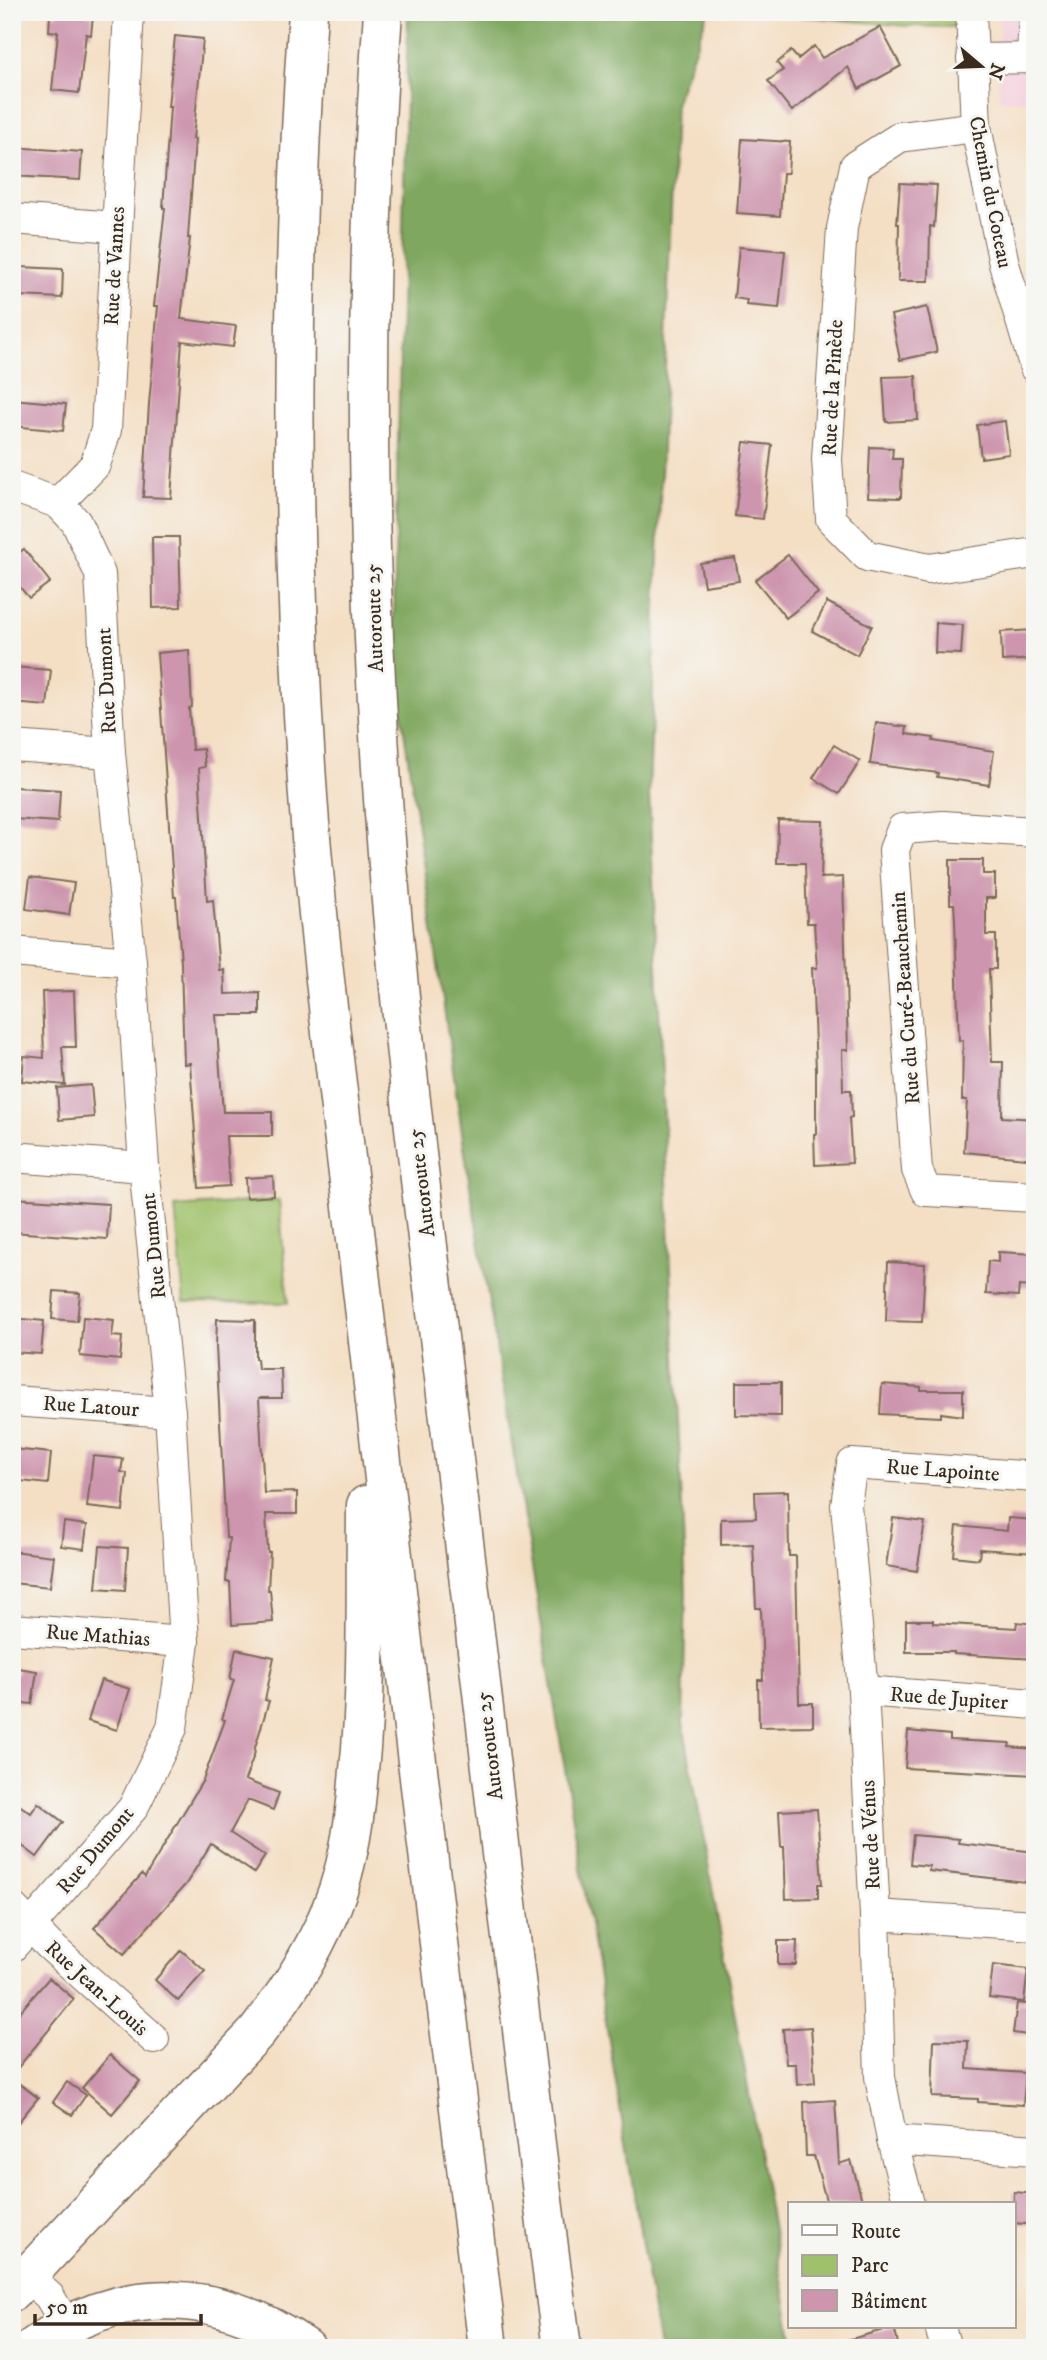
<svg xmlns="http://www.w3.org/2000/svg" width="1047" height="2360" font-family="'IM FELL DW Pica',serif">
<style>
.built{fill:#f4cfdd}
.green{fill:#9fc16b;stroke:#6d7644;stroke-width:2}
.forest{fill:#7fa75f;stroke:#5d683e;stroke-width:2}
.building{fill:#cd95ae}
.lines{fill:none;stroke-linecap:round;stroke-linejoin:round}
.minor-casing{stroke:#7c6958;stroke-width:32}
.highway-casing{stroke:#7c6958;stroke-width:41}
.minor{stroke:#fff;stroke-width:30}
.highway{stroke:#fff;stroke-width:38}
.labels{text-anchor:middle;stroke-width:6;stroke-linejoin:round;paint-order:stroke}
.street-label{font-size:21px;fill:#3b2a1e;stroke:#f6f6f2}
</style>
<rect width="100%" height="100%" fill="#f6f6f2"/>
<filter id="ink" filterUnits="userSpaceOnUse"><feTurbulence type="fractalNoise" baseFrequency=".0143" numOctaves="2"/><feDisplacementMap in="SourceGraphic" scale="14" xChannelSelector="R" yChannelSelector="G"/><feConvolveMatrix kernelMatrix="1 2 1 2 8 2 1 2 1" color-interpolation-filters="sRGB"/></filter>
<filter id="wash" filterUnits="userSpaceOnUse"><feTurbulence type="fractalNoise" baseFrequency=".00686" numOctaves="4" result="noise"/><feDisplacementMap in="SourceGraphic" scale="28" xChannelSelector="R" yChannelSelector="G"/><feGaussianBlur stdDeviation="1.57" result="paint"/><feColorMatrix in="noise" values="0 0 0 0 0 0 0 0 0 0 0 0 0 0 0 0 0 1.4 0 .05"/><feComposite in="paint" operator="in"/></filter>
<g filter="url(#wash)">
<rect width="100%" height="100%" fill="#f4dfc4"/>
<polygon class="built" points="1000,12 1035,12 1035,102 1000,100 997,66"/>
<g class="green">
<polygon points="755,12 955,12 954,27 908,26"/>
<polygon points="279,1200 288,1303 184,1302 175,1207"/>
</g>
<polygon class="forest" points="408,12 708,12 675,104 649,793 686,1592 683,1723 794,2348 659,2348 467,1167 393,654"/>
<g id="blocks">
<g class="building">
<polygon points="58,12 86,12 86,15 93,16 91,35 86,34 79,93 52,90 58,32 49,31 50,14 58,15"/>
<polygon points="880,27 901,66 859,89 848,67 792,111 768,81 783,70 777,63 791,51 798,59 814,46 822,58"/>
<polygon points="175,36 203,39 193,139 195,139 188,238 190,238 181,319 236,326 233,347 182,341 171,498 143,497 149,404 158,306 154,306 165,208 163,208 170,107 168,107"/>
<polygon points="742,139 790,142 788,173 783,173 780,216 737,213"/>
<polygon points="12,147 82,152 80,180 12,176"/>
<polygon points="900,183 937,185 934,227 930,226 929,281 898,281 899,224 897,224"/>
<polygon points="739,247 785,251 779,308 746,305 747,300 734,298"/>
<polygon points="20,267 63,269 62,298 19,296"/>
<polygon points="927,307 937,352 900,360 891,315"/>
<polygon points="916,376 918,420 886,422 883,377"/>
<polygon points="12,399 66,404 63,431 12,426"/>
<polygon points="1005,421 1009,454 981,458 977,425"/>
<polygon points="744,442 772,445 763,519 735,516"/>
<polygon points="870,447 893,448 892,459 902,459 901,498 868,497"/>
<polygon points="152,537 179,537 181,607 153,608"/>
<polygon points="24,549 50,582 29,598 12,578 12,558"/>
<polygon points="788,555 818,593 786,618 755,580"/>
<polygon points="735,558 739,581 704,586 700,563"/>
<polygon points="827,602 872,626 857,655 812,631"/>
<polygon points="936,623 963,625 961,654 935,653"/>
<polygon points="1035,630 1035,659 1002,661 1001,632"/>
<polygon points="189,650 192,707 189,708 192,750 203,749 205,767 199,768 207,901 213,900 219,970 224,969 225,994 260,993 260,1015 216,1015 223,1112 272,1112 272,1136 226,1136 229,1186 199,1188 190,1063 184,1064 181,963 176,897 174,897 157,653"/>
<polygon points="12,667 51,670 47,706 12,703"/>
<polygon points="876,723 907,727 906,734 934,738 933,741 994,751 989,785 937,777 938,773 870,764"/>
<polygon points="834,745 860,761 839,794 813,778"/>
<polygon points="15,787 60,790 58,822 13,819"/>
<polygon points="778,820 823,821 821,878 843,877 848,1050 842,1050 843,1090 851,1090 852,1117 849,1118 852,1163 815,1165 814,1134 816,1134 816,1070 812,968 817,968 814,923 807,923 805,863 777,863"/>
<polygon points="950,860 983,860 983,874 995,874 995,898 986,898 986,935 996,935 996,969 989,969 992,1062 1003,1062 1002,1117 1035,1119 1035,1159 964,1152 967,1100 962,1100 963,1040 959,1041 955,920 954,904 950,904"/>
<polygon points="30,877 74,883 69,915 26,909"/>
<polygon points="74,991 76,1047 62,1047 65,1085 22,1081 24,1056 44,1058 42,992"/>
<polygon points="91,1085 94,1117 59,1120 57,1088"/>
<polygon points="273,1176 274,1196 246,1198 245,1178"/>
<polygon points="12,1198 109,1204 107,1239 12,1232"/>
<polygon points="998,1252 1035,1254 1035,1287 1019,1286 1018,1296 986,1294 988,1261 998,1262"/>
<polygon points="888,1262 925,1264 922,1322 886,1321"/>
<polygon points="54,1291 80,1293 77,1321 52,1319"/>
<polygon points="83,1317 114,1320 112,1336 122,1337 120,1360 80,1356"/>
<polygon points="12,1318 44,1321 41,1354 12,1352"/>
<polygon points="217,1319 255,1320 255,1359 257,1359 258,1369 281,1369 282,1398 259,1398 264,1493 297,1492 297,1514 266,1514 268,1552 270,1552 268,1590 270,1590 273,1622 232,1625 230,1582 226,1582 229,1538 226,1538 216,1346"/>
<polygon points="736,1382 781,1382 781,1416 736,1415"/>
<polygon points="882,1384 921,1387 921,1390 963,1390 963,1416 941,1413 941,1417 880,1414"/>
<polygon points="12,1449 51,1453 48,1484 12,1480"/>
<polygon points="93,1456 123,1459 121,1472 127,1473 123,1511 87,1507"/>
<polygon points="788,1491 789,1556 796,1556 799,1703 813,1703 813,1726 759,1727 758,1680 763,1680 761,1608 756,1608 753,1544 721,1545 721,1519 756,1518 755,1492"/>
<polygon points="893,1518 925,1522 917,1571 886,1566"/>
<polygon points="1008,1518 1035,1520 1035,1553 980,1549 979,1559 954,1556 957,1526 1007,1531"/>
<polygon points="64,1522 87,1525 84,1549 61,1546"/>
<polygon points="100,1546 128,1548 125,1590 96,1588"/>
<polygon points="12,1551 54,1556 50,1587 12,1583"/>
<polygon points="906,1620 933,1620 933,1623 1016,1628 1017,1622 1035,1624 1035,1659 954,1654 954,1652 906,1652"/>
<polygon points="236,1649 274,1657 265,1700 269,1701 254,1751 255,1752 245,1780 279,1793 273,1810 248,1800 230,1833 265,1856 254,1873 211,1844 186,1884 124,1954 94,1928 142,1874 145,1877 203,1780 225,1720 222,1719 234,1680 230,1679"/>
<polygon points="18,1668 37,1671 32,1704 12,1702 12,1674 17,1674"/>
<polygon points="101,1680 130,1689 117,1730 88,1721"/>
<polygon points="908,1731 950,1735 950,1740 1010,1743 1009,1747 1035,1749 1035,1775 905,1768"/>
<polygon points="12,1800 31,1813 38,1803 63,1822 37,1857 12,1838"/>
<polygon points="817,1809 822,1884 818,1884 818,1898 786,1899 784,1847 781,1847 779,1811"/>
<polygon points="913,1835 959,1839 958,1843 1035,1852 1035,1883 929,1871 929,1866 910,1864"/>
<polygon points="778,1941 797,1941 796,1965 778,1965"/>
<polygon points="181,1950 205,1971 178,2001 155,1980"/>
<polygon points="993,1965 1028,1969 1024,2002 989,1998"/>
<polygon points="49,1978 74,1999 12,2075 12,2021"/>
<polygon points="1017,2003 1035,2005 1035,2036 1013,2033"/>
<polygon points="811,2027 815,2083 797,2085 796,2064 786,2064 783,2029"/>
<polygon points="934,2040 968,2041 967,2069 1026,2073 1023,2105 978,2102 978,2099 932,2097"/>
<polygon points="110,2055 140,2081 112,2114 82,2088"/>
<polygon points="12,2078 38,2098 12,2130"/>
<polygon points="67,2082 86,2095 72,2115 53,2102"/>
<polygon points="835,2100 839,2164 851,2160 863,2204 827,2204 814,2156 806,2156 804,2102"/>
<polygon points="1014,2192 1035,2194 1035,2225 1014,2223"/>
<polygon points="894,2327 899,2348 840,2348 840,2342"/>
</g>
</g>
</g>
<g filter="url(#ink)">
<use href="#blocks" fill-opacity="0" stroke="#7c6958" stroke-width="2"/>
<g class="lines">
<defs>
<g id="minor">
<polyline points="971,12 976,127 1004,264 1035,368"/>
<polyline points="1032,57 1034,12"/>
<polyline points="972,59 1035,58"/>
<polyline points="976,127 900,137 855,166 842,228 827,459 831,519 867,556 929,569 1035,553"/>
<polyline points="12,219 116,227"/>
<polyline points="12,487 58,503"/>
<polyline points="58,503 95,465 106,430 129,12"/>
<polyline points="12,746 110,753"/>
<polyline points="1035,832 943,826 902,829 894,850 917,1170 926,1191 1035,1197"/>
<polyline points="12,952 131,962"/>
<polyline points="12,1157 144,1167"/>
<polyline points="12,1401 170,1412"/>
<polyline points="12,1629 184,1642"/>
<polyline points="863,1691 1035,1704"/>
<polyline points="12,1907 49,1945 154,2039"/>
<polyline points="875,1915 1035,1925"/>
<polyline points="12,1947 133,1808 172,1728 184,1642 170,1412 144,1167 131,962 110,753 100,574 76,522 58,503"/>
<polyline points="892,2140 1035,2150"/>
<polyline points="909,2204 892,2140 880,2077 875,1915 863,1691 846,1505 852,1464 1035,1477"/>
<polyline points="26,2276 49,2296 67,2326"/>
<polyline points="940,2327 946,2348"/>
</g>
<g id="highway">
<path d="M 308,12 C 289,286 290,563 311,837 C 325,1005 349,1173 368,1341 C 406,1677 447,2012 488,2348"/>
<path d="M 383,12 C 363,278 365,547 384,813 C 401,1049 433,1283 461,1517 C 495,1794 525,2071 562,2348"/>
<path d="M 12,2292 L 257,2032 C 291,1988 320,1943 338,1890 C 351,1851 356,1811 359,1770 C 368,1682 365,1594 366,1505"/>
<path d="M 32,2348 C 120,2282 218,2287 306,2348"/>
</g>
</defs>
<use href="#minor" class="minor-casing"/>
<use href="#highway" class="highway-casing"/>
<use href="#minor" class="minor"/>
<use href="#highway" class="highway"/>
</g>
</g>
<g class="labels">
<g class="street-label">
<text transform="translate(991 192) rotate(79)" y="7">Chemin du Coteau</text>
<text transform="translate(114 266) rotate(-87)" y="7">Rue de Vannes</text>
<text transform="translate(832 388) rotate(-87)" y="7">Rue de la Pinède</text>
<text transform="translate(374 618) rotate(-92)" y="7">Autoroute 25</text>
<text transform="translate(106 681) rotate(-93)" y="7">Rue Dumont</text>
<text transform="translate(905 998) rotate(-94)" y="7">Rue du Curé-Beauchemin</text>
<text transform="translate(421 1183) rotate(-97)" y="7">Autoroute 25</text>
<text transform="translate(153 1246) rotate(-96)" y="7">Rue Dumont</text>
<text transform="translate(91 1406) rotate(4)" y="7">Rue Latour</text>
<text transform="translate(943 1470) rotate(4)" y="7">Rue Lapointe</text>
<text transform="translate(98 1635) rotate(4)" y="7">Rue Mathias</text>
<text transform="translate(949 1698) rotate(4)" y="7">Rue de Jupiter</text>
<text transform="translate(489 1746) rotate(-97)" y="7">Autoroute 25</text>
<text transform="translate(870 1835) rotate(-93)" y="7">Rue de Vénus</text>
<text transform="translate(95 1850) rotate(-50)" y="7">Rue Dumont</text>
<text transform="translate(97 1988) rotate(42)" y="7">Rue Jean-Louis</text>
</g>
</g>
<rect width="1047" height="2360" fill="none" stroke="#f6f6f2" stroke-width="42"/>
<rect x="788" y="2202" width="228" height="126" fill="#f6f6f2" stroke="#aba49d" stroke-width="2"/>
<rect x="802" y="2225" width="35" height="10" fill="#ffffff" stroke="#aba49d" stroke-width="2"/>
<text x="851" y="2238" font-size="21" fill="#3b2a1e">Route</text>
<rect x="802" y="2255" width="35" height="21" fill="#9fc16b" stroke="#aba49d" stroke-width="2"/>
<text x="851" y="2272" font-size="21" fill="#3b2a1e">Parc</text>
<rect x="802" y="2290" width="35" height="21" fill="#cd95ae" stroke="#aba49d" stroke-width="2"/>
<text x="851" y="2308" font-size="21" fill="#3b2a1e">Bâtiment</text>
<g transform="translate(981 66) rotate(109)" stroke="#f6f6f2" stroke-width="5" paint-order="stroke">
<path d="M0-5L12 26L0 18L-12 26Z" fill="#3b2a1e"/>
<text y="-10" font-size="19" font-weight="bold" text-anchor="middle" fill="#3b2a1e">N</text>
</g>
<path d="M35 2314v10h166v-10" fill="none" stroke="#3b2a1e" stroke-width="3.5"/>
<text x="46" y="2314" font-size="21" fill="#3b2a1e" stroke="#f6f6f2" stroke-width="5" paint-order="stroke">50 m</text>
</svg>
